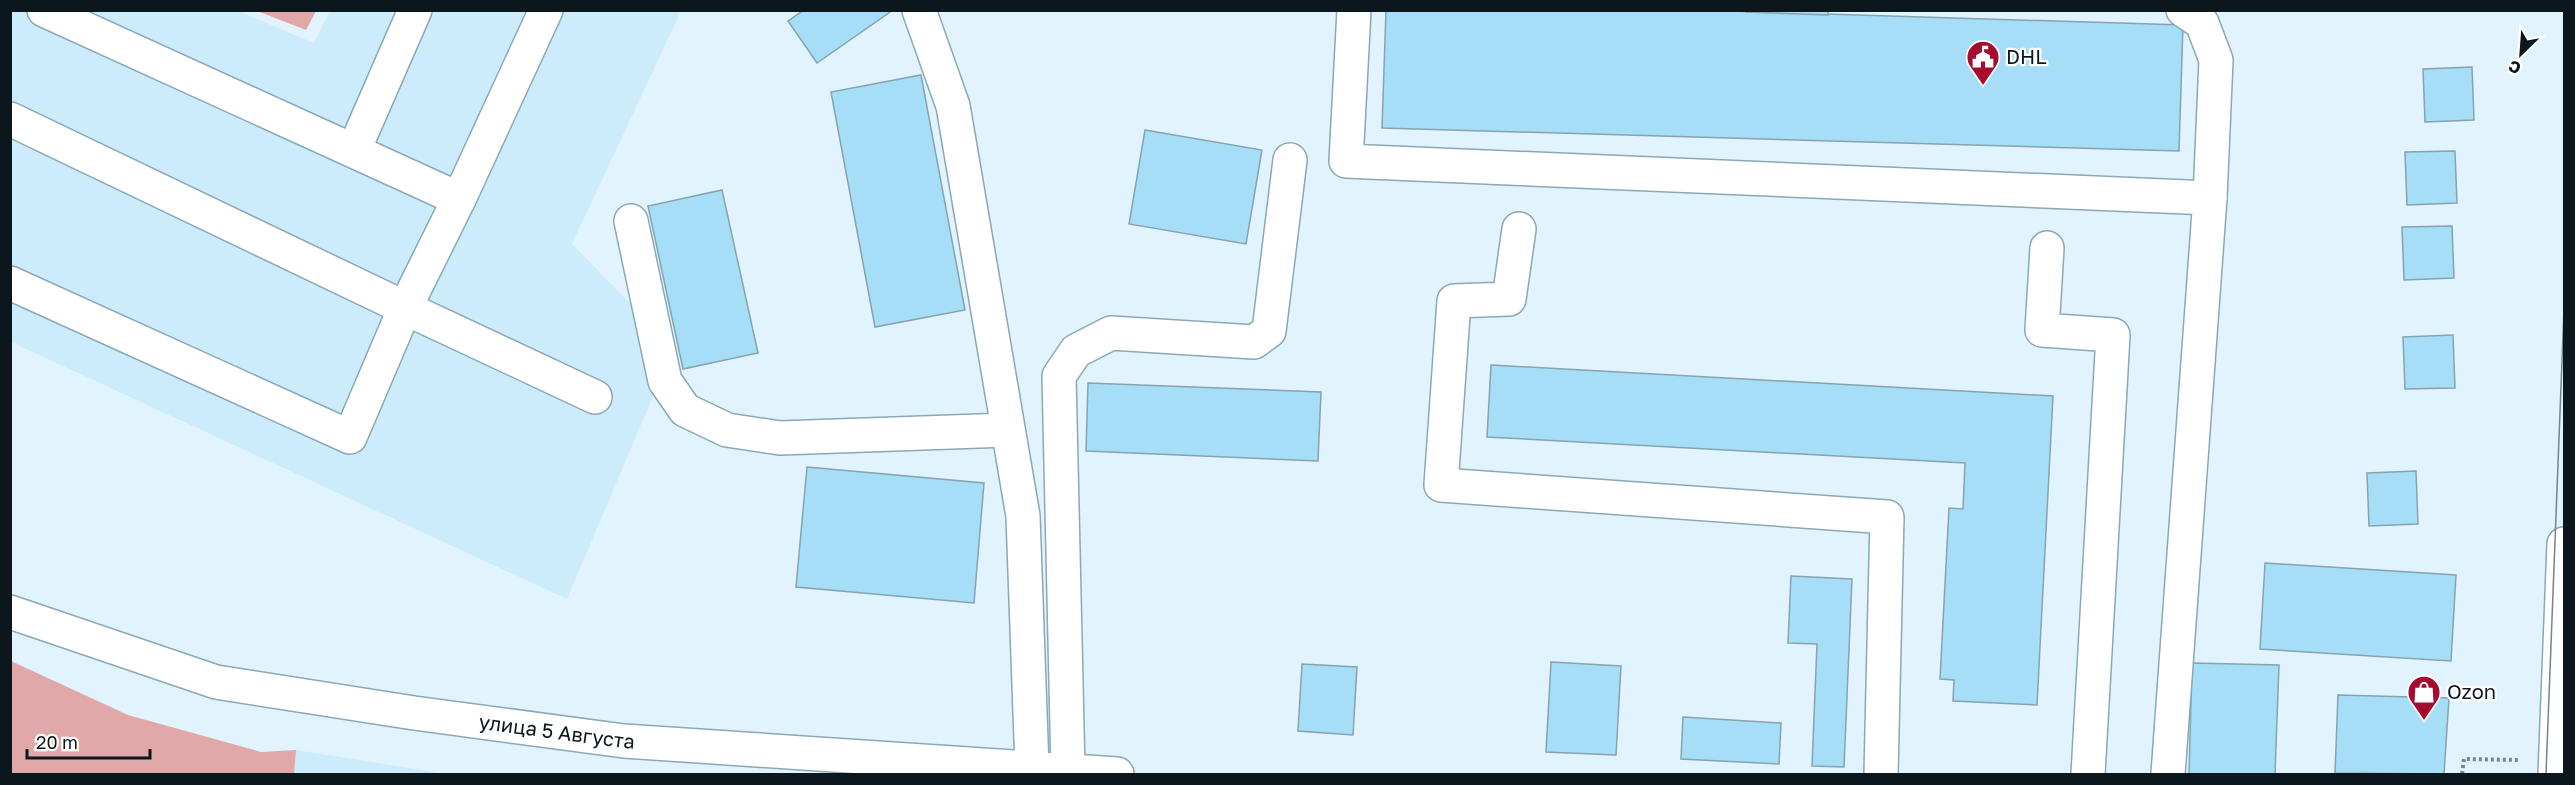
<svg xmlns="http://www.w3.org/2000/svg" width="2575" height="785" font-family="'Golos Text',sans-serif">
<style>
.built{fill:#cdecfb}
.forest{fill:#e0a8a8}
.building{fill:#a6ddf7;stroke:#86a3b1;stroke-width:1.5}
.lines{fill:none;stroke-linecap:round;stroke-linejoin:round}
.minor-casing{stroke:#8ba8b6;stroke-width:36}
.major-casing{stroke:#8ba8b6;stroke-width:36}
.path{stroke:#77868d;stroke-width:4;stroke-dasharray:3 3;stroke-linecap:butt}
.minor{stroke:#fff;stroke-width:33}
.major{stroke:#fff;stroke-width:33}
.tram{stroke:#76848c;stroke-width:1.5}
.labels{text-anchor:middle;stroke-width:4.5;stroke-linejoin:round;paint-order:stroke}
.poi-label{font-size:20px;fill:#0c171d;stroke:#fff;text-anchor:start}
.street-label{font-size:20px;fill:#0c171d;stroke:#fff}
</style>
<rect width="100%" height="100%" fill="#e1f3fc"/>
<g class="built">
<polygon points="11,11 238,11 314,43 330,11 681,11 572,244 638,311 654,394 567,599 11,342"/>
<polygon points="296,750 446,774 294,774"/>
</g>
<g class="forest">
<polygon points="257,11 316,11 306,30"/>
<polygon points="11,661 128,715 261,752 296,750 294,774 11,774"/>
</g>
<g class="building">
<polygon points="804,10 893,10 817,63 788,21"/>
<polygon points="1386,10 1698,10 2183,25 2179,151 1382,128"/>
<polygon points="1746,10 1828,10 1828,15 1746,12"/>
<polygon points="2472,67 2474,120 2425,122 2423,69"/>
<polygon points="921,75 965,310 875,327 831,92"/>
<polygon points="1145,130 1262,150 1246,244 1129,224"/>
<polygon points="2455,151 2457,203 2407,205 2405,152"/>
<polygon points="722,190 758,353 683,369 648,206"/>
<polygon points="2452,226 2454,278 2404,280 2402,227"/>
<polygon points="2453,335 2455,388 2405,389 2403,337"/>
<polygon points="1491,365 2053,396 2037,705 1953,701 1954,680 1940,679 1949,508 1963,509 1965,463 1487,437"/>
<polygon points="1088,383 1321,392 1318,461 1086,451"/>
<polygon points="807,467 984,483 974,603 796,587"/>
<polygon points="2416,471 2418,524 2369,526 2367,473"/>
<polygon points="2265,563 2456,575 2451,661 2260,649"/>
<polygon points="1791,576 1852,579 1844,767 1812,766 1817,644 1788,643"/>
<polygon points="1551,662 1621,666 1616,755 1546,752"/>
<polygon points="2192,663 2279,665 2275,774 2189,774"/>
<polygon points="1302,664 1357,667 1353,735 1298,731"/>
<polygon points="2338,695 2449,698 2444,774 2335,773"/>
<polygon points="1683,717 1781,723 1779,764 1681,759"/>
</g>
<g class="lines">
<defs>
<g id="minor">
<polyline points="44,10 459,199 546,10"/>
<polyline points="919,10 953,106 1023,516 1032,768"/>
<polyline points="1354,10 1346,161 2210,198 2168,774"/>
<polyline points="2183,10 2202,23 2216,60 2210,198"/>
<polyline points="10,119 405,308 459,199"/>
<polyline points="354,150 415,10"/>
<polyline points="631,221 665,381 685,410 727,430 780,438 1008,430"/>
<polyline points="1519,229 1509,299 1454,301 1441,485 1887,517 1881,774"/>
<polyline points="2047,248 2042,330 2113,335 2088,774"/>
<polyline points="10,283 350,437 405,308 595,397"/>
<polyline points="1068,771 1059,376 1076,351 1111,333 1254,342 1269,331 1290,160"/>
</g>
<g id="major">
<path id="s1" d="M 10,612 L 216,682 L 414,713 L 624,741 L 1117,774"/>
<polyline points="2555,774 2564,544"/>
</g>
</defs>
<use href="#minor" class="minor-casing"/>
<use href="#major" class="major-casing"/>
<polyline class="path" points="2462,774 2464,759 2520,760"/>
<use href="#minor" class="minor"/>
<use href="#major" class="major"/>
<g class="tram">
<polyline points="2546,774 2564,309"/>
<polyline points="2564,774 2564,767"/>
</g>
</g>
<defs>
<symbol id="civic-pin" viewBox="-11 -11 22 30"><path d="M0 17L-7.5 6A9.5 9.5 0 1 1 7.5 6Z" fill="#a60c2e" stroke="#fff"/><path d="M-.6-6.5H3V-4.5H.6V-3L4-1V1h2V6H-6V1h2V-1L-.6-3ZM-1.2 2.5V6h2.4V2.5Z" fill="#fff"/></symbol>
<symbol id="shop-pin" viewBox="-11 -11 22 30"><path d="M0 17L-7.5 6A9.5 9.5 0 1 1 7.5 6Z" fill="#a60c2e" stroke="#fff"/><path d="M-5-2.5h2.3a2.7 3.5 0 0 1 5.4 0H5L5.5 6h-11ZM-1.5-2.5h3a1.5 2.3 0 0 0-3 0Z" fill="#fff"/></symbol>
</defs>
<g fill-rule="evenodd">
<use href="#civic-pin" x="1964" y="38" width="38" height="52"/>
<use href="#shop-pin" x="2405" y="673" width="38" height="52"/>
</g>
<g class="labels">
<g class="poi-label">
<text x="2006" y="64">DHL</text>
<text x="2447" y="699">Ozon</text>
</g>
<g class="street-label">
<text dy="7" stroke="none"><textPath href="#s1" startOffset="562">улица 5 Августа</textPath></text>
</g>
</g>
<rect width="2575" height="785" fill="none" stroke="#0c171d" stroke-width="24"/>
<g transform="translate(2521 54) rotate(205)" stroke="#ffffff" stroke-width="4.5" paint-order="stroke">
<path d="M0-4.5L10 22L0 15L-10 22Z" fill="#0c171d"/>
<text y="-9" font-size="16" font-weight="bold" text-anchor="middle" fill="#0c171d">С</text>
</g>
<path d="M27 749v9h123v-9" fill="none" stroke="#0c171d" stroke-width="3"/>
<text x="36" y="749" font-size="18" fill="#0c171d" stroke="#ffffff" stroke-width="4.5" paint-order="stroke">20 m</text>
</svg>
